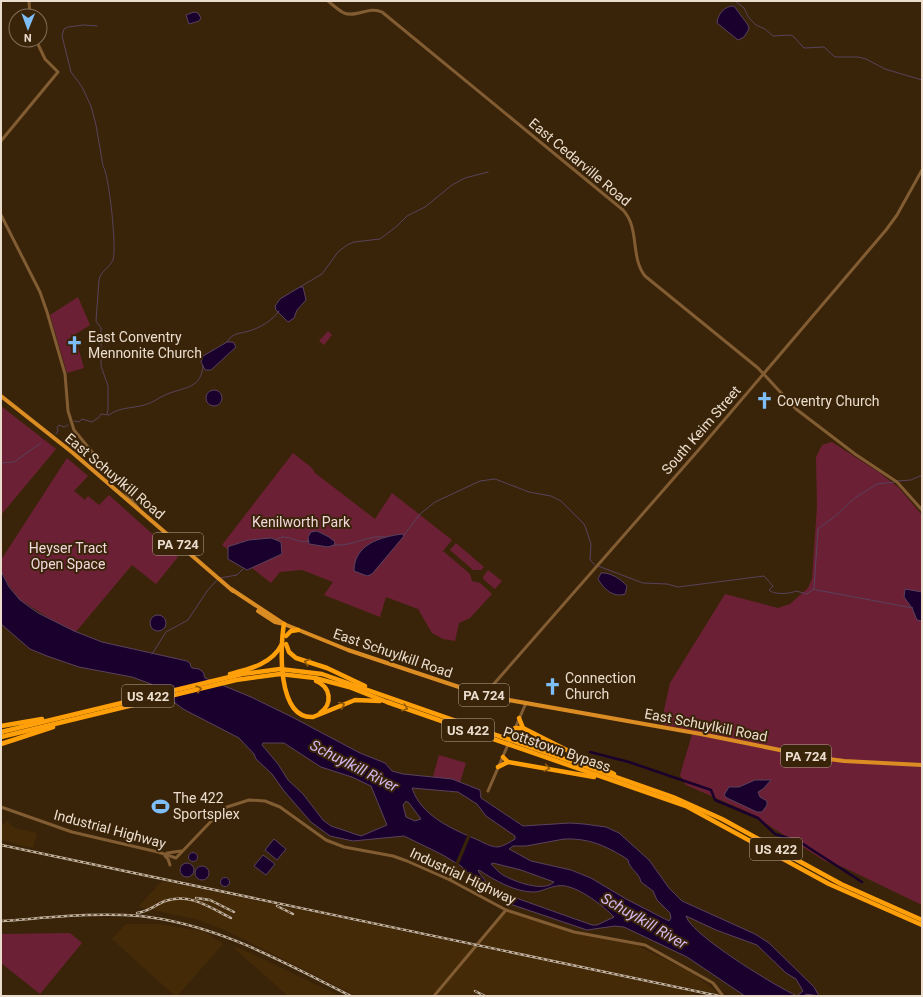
<svg xmlns="http://www.w3.org/2000/svg" width="923" height="997" font-family="Roboto,sans-serif">
<style>
.built{fill:#452a08}
.green{fill:#6c2035}
.water{fill:#1a002c;stroke:#59425d;fill-rule:evenodd}
.pier{fill:#3a2409}
.lines{fill:none;stroke-linecap:round;stroke-linejoin:round}
.stream{stroke:#59425d;stroke-width:1}
.canal{stroke:#1a002c;stroke-width:2.5}
.tertiary{stroke:#825c32;stroke-width:3}
.primary{stroke:#db8d23;stroke-width:4}
.motorway{stroke:#ff9f09;stroke-width:4.5}
.rail-casing{stroke:#c1b19f;stroke-width:2.5}
.rail{stroke:#3a2409;stroke-width:1;stroke-dasharray:3;stroke-linecap:butt}
.oneway{stroke:#935b09}
.labels{text-anchor:middle;stroke-width:4;stroke-linejoin:round;paint-order:stroke}
.shield{fill:#3a2409;stroke:#b6a693;stroke-width:1}
.shield-label{font-size:13px;font-weight:bold;fill:#ebddce}
.street-label{font-size:14px;fill:#ebddce;stroke:#3a2409}
.poi-label{font-size:14px;fill:#ebddce;stroke:#3a2409;text-anchor:start}
.park-label{font-size:14px;fill:#f1d8dc;stroke:#3a2409}
.water-label{font-size:15px;font-style:italic;fill:#d5b8f1;stroke:#3a2409}
</style>
<rect width="100%" height="100%" fill="#3a2409"/>
<g class="built">
<polygon points="6,820 14,828 37,833 33,848 1,840 1,823 5,824"/>
<polygon points="162,881 684,990 699,996 436,996 468,955 431,996 356,996 227,931 196,919 138,907"/>
<polygon points="507,910 574,932 634,944 693,973 719,994 480,945"/>
<polygon points="126,924 159,924 205,932 223,944 177,996 175,996 112,939"/>
<polygon points="237,947 340,996 288,996 235,949"/>
</g>
<g class="green">
<polygon points="78,297 90,325 68,339 71,349 78,347 84,368 67,373 50,315"/>
<polygon points="328,331 332,335 324,345 319,341"/>
<polygon points="1,406 56,449 1,515"/>
<polygon points="832,442 880,473 899,488 922,515 922,905 843,867 825,861 748,812 686,785 680,775 693,731 661,724 670,683 725,594 778,608 790,604 808,588 812,579 817,506 816,457 822,445"/>
<polygon points="293,453 312,468 315,473 375,519 392,493 452,540 443,551 470,574 472,581 480,583 492,594 470,618 459,623 455,641 443,639 432,633 418,609 386,597 380,617 324,595 333,582 302,570 280,572 271,583 222,545"/>
<polygon points="67,458 88,476 74,491 85,500 88,496 99,505 109,495 178,557 156,584 132,565 74,634 19,599 8,584 1,570 1,560"/>
<polygon points="456,543 484,567 481,570 473,570 450,550"/>
<polygon points="488,570 502,581 495,589 484,580 483,577"/>
<polygon points="439,755 466,763 460,783 432,780"/>
<polygon points="70,933 82,943 40,994 1,963 1,934"/>
</g>
<g class="water">
<path d="M 734,6 L 748,25 L 749,29 L 744,37 L 738,40 L 717,23 C 718,14 724,6 734,6 Z"/>
<polygon points="194,12 198,13 201,18 199,21 189,24 186,15"/>
<polygon points="300,287 303,287 306,300 297,310 294,318 288,322 276,310 275,306 280,299"/>
<polygon points="227,342 233,342 236,347 211,370 205,370 201,362 203,356"/>
<circle cx="214" cy="398" r="8"/>
<polygon points="317,531 329,537 335,542 334,545 328,547 309,544 308,537 311,532"/>
<path d="M 402,534 L 404,536 L 372,574 L 367,576 L 354,571 C 354,544 381,537 402,534 Z"/>
<polygon points="271,538 281,542 282,554 247,570 228,559 228,547 230,546 249,540"/>
<path d="M 1,571 L 9,587 L 20,600 L 38,613 L 74,631 L 102,642 L 187,661 L 191,664 L 190,665 L 192,668 L 199,669 L 204,673 L 204,676 L 205,678 L 251,697 L 292,717 L 360,753 L 385,763 L 392,771 L 403,774 L 452,779 L 480,790 L 481,798 L 523,826 L 570,823 L 584,824 L 606,827 L 619,833 L 649,860 L 669,888 L 682,901 L 755,934 L 769,943 L 814,987 L 819,996 L 806,994 L 805,996 L 745,996 L 687,957 L 624,927 L 615,926 L 587,930 L 504,902 L 485,891 L 461,866 L 441,854 L 404,836 L 353,841 L 330,836 L 311,822 L 284,791 L 272,774 L 256,759 L 254,754 L 239,738 L 183,709 L 151,684 L 132,677 L 79,667 L 47,656 L 30,649 L 1,624 ZM 263,743 L 284,743 L 321,767 L 352,777 L 371,786 L 387,825 L 361,836 L 331,826 L 323,820 L 303,794 L 288,780 L 278,764 L 262,745 ZM 412,788 L 458,792 L 477,804 L 486,816 L 515,836 L 515,839 C 510,842 504,846 498,847 C 491,847 484,843 478,840 C 452,829 421,816 412,788 ZM 406,801 L 409,803 L 421,819 L 415,821 L 406,817 L 403,805 ZM 564,839 C 588,838 604,845 624,857 L 628,860 C 629,869 639,872 641,882 L 653,891 L 657,900 L 670,913 L 671,918 L 669,921 L 626,899 L 591,878 L 571,870 L 531,861 L 509,849 L 513,846 L 526,846 ZM 493,863 L 521,870 L 554,882 C 544,893 513,881 503,875 C 498,872 494,867 491,864 ZM 479,870 C 494,880 515,892 533,892 C 542,892 548,887 557,886 C 573,882 604,906 614,917 L 597,925 L 592,925 L 502,893 L 489,886 L 478,871 ZM 686,916 L 716,930 L 757,945 L 786,973 L 796,979 L 803,991 L 797,996 C 777,987 691,935 686,916 Z"/>
<path d="M 601,573 C 610,572 621,579 627,586 L 625,594 C 613,598 604,589 598,579 Z"/>
<polygon points="905,589 922,592 922,621 917,620 912,608 904,597"/>
<circle cx="158" cy="623" r="8"/>
<polygon points="755,780 771,780 763,789 758,792 760,797 767,801 767,805 762,812 757,812 727,798 724,795 729,787 739,787"/>
<polygon points="274,839 286,849 277,860 265,850"/>
<circle cx="193" cy="857" r="4.5"/>
<polygon points="263,855 275,864 266,875 254,866"/>
<circle cx="187" cy="870" r="7"/>
<circle cx="202" cy="873" r="7"/>
<circle cx="225" cy="882" r="4.5"/>
</g>
<polygon class="pier" points="468,834 471,835 458,866 455,864"/>
<g class="lines">
<g class="stream">
<polyline points="735,1 744,8 749,18 756,25 765,29 773,36 791,35 794,37 804,48 824,47 835,57 858,57 866,59 885,69 922,80"/>
<path d="M 97,26 L 84,25 L 68,27 L 64,29 L 62,36 L 71,72 L 82,87 L 91,106 L 96,125 L 103,166 C 109,174 117,249 113,260 C 109,268 101,271 99,280 L 96,321 L 101,328 L 101,366 L 108,386 L 108,410 L 107,414"/>
<polyline points="300,287 322,274 338,252 347,245 354,242 380,239 397,226 407,216 425,207 452,185 465,178 488,172"/>
<path d="M 227,342 C 233,332 240,334 249,331 C 260,328 273,320 279,311"/>
<path d="M 74,421 L 79,422 L 82,419 L 92,422 L 98,418 L 101,414 L 109,415 C 120,406 137,409 150,403 C 157,400 163,395 170,393 C 186,387 201,388 203,366"/>
<polyline points="56,434 58,431 57,427 59,425 64,427 68,425"/>
<polyline points="1,463 14,462 41,443"/>
<polyline points="898,481 911,480 922,475"/>
<polyline points="404,535 420,514 435,502 480,481 495,479 529,492 551,496 561,501 584,524 586,529 591,544 590,560 595,565"/>
<path d="M 277,539 C 287,532 297,545 309,541"/>
<path d="M 334,545 C 352,547 369,534 386,537"/>
<path d="M 598,566 L 643,583 L 667,584 L 678,587 L 764,576 L 773,586 L 769,590 C 774,595 790,594 796,591 L 807,594 L 814,589 L 817,590 L 913,608"/>
<polyline points="220,578 237,575 243,569"/>
<polyline points="814,589 818,529 834,517 855,498 877,484 895,482"/>
<polyline points="152,654 166,632 188,620 207,591 217,580"/>
</g>
<polyline class="canal" points="590,752 629,762 711,790 715,800 758,818 775,834 800,842 862,882"/>
<g class="tertiary">
<polyline points="29,1 30,16"/>
<path d="M 328,1 C 333,5 338,10 344,13 C 356,18 369,6 382,12 L 623,210 C 640,228 630,257 645,276 L 758,368 L 796,409 L 855,454 L 897,482 L 922,510"/>
<polyline points="1,141 58,72 45,59 36,40"/>
<polyline points="1,215 40,292 47,312 65,374 68,411 74,430 139,509"/>
<polyline points="486,696 492,686 702,446 886,230 897,215 922,170"/>
<polyline points="488,791 526,703"/>
<polyline points="1,807 72,832 158,852 176,858 217,815 227,807 249,800 265,801 280,807 326,840 344,847 393,856 407,861 450,880 506,910 574,932 645,945 713,983 723,996"/>
<polyline points="167,853 181,851"/>
<polyline points="165,856 168,859 170,865"/>
<polyline points="450,880 455,868"/>
<polyline points="434,996 506,910"/>
</g>
<g class="primary">
<polyline points="1,396 73,453 233,591"/>
<polyline points="231,589 284,624 348,650 486,696 701,734 814,757 844,761 922,765"/>
<polyline points="258,611 275,622 284,624"/>
</g>
<g class="motorway">
<path d="M 284,624 C 280,647 277,719 313,717 L 355,700 L 380,701"/>
<polyline points="286,636 291,631 298,630"/>
<polyline points="286,644 289,652 296,658 327,668 365,686"/>
<path d="M 230,674 C 250,669 272,664 282,644"/>
<path d="M 316,681 C 331,687 333,704 320,713"/>
<polyline points="519,718 523,728"/>
<polyline points="1,726 42,719"/>
<polyline points="515,728 523,728 614,774"/>
<polyline points="1,732 242,674 280,669 322,674 673,797 722,819 841,884 922,920"/>
<polyline points="1,737 236,680 280,674 315,678 349,687 387,702 686,806 829,884 922,925"/>
<polyline points="1,744 53,727"/>
<polyline points="503,757 508,762 594,777"/>
<polyline points="498,767 508,762"/>
</g>
<defs>
<g id="rail">
<polyline points="1,845 719,996"/>
<polyline points="196,898 210,900 234,912"/>
<polyline points="277,906 293,914"/>
<path d="M 137,913 C 148,912 155,905 165,901 C 189,892 211,908 231,918"/>
<path d="M 1,921 C 47,918 94,912 140,916 C 217,924 283,962 351,996"/>
<polyline points="475,991 485,996"/>
</g>
</defs>
<use href="#rail" class="rail-casing"/>
<use href="#rail" class="rail"/>
</g>
<defs><path id="oneway-chevron" d="M-2-3.5L2.5 0L-2 3.5" fill="none" stroke-width="1.6" stroke-linecap="round" stroke-linejoin="round"/></defs>
<g class="oneway">
<use href="#oneway-chevron" transform="translate(307 662) rotate(-162)"/>
<use href="#oneway-chevron" transform="translate(199 689) rotate(-13)"/>
<use href="#oneway-chevron" transform="translate(342 705) rotate(-23)"/>
<use href="#oneway-chevron" transform="translate(405 708) rotate(19)"/>
<use href="#oneway-chevron" transform="translate(547 768) rotate(10)"/>
</g>
<defs>
<symbol id="church-bare" viewBox="-9 -9 18 18"><path d="M-1.2-6h2.4v3.5h3.3v2.4h-3.3V6h-2.4V-.1h-3.3v-2.4h3.3Z" fill="#7dbef9" stroke="#3a2409" stroke-width="2.5" paint-order="stroke"/></symbol>
<symbol id="stadium-bare" viewBox="-9 -9 18 18"><path d="M0-5a6.5 5 0 1 0 0 10a6.5 5 0 1 0 0-10ZM-3.5-1.8h7v3.6h-7Z" fill="#7dbef9" stroke="#3a2409" stroke-width="2.5" paint-order="stroke"/></symbol>
</defs>
<g fill-rule="evenodd">
<use href="#church-bare" x="62" y="332" width="25" height="25"/>
<use href="#church-bare" x="752" y="388" width="25" height="25"/>
<use href="#church-bare" x="540" y="674" width="25" height="25"/>
<use href="#stadium-bare" x="148" y="794" width="25" height="25"/>
</g>
<g class="labels">
<g class="shield">
<rect x="153" y="533" width="50" height="22" rx="3"/>
<rect x="459" y="684" width="50" height="22" rx="3"/>
<rect x="122" y="685" width="52" height="22" rx="3"/>
<rect x="442" y="719" width="52" height="22" rx="3"/>
<rect x="781" y="745" width="50" height="22" rx="3"/>
<rect x="750" y="838" width="52" height="22" rx="3"/>
</g>
<g class="shield-label">
<text x="178" y="549">PA 724</text>
<text x="484" y="700">PA 724</text>
<text x="148" y="701">US 422</text>
<text x="468" y="735">US 422</text>
<text x="806" y="761">PA 724</text>
<text x="776" y="854">US 422</text>
</g>
<g class="street-label">
<text transform="translate(580 162) rotate(40)" y="5">East Cedarville Road</text>
<text transform="translate(701 430) rotate(-49)" y="5">South Keim Street</text>
<text transform="translate(115 476) rotate(40)" y="5">East Schuylkill Road</text>
<text transform="translate(393 653) rotate(19)" y="5">East Schuylkill Road</text>
<text transform="translate(706 725) rotate(11)" y="5">East Schuylkill Road</text>
<text transform="translate(557 749) rotate(19)" y="5">Pottstown Bypass</text>
<text transform="translate(110 829) rotate(15)" y="5">Industrial Highway</text>
<text transform="translate(463 876) rotate(25)" y="5">Industrial Highway</text>
</g>
<g class="poi-label">
<text x="88" y="342">East Conventry<tspan x="88" dy="16">Mennonite Church</tspan></text>
<text x="777" y="406">Coventry Church</text>
<text x="565" y="683">Connection<tspan x="565" dy="16">Church</tspan></text>
<text x="173" y="803">The 422<tspan x="173" dy="16">Sportsplex</tspan></text>
</g>
<g class="park-label">
<text x="301" y="527">Kenilworth Park</text>
<text x="68" y="553">Heyser Tract<tspan x="68" dy="16">Open Space</tspan></text>
</g>
<g class="water-label">
<text transform="translate(354 766) rotate(27)" y="5">Schuylkill River</text>
<text transform="translate(644 921) rotate(30)" y="5">Schuylkill River</text>
</g>
</g>
<rect width="923" height="997" fill="none" stroke="#ebddce" stroke-width="4"/>
<g transform="translate(28 28) rotate(181)"><circle r="19" fill="#3a2409" stroke="#816e58"/>
<path d="M0-3L7 15L0 10L-7 15Z" fill="#7dbef9"/>
<text y="-6" font-size="11" font-weight="bold" text-anchor="middle" fill="#ebddce">N</text>
</g>
</svg>
